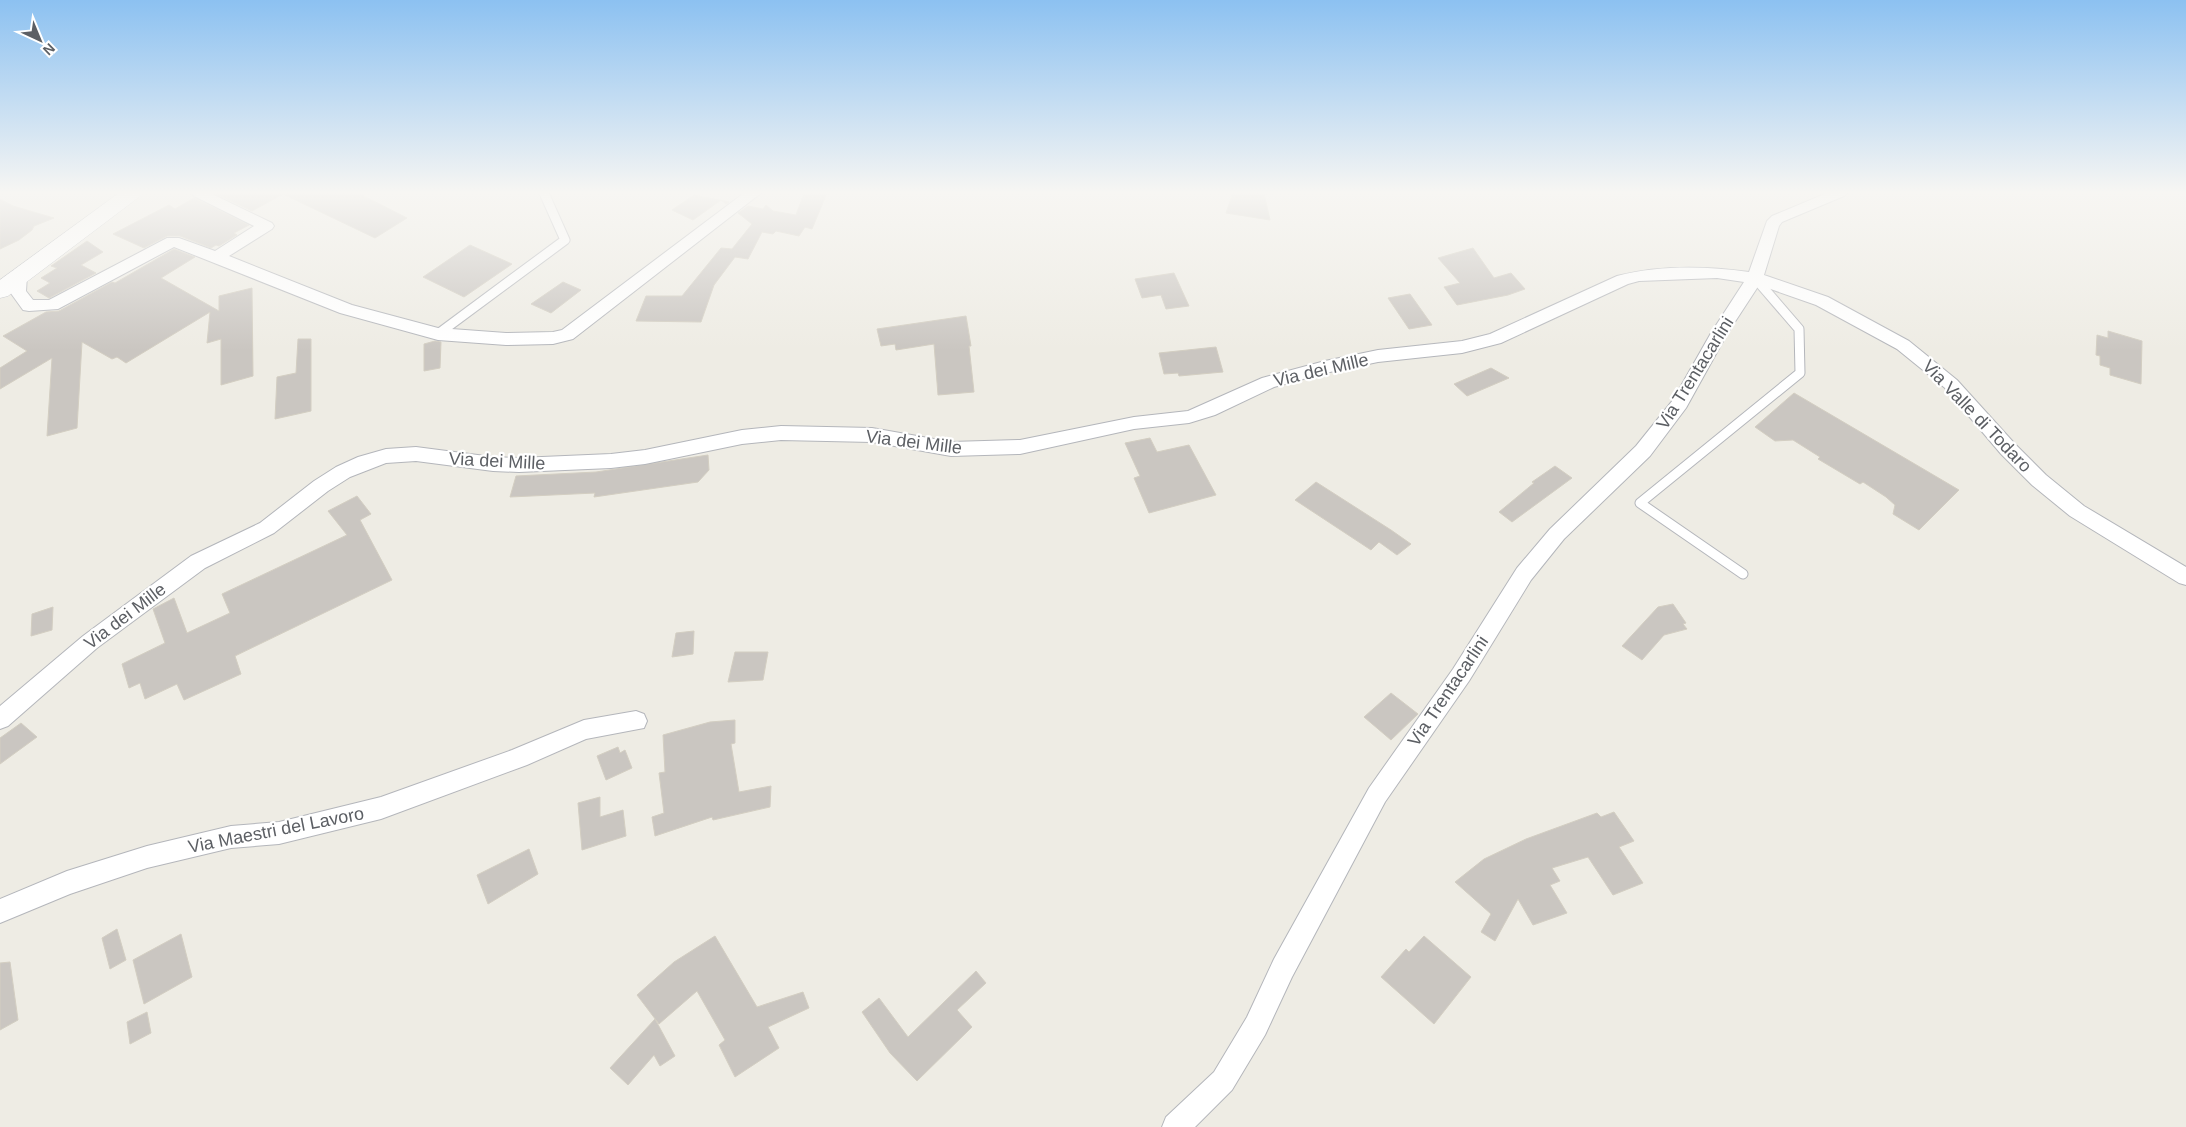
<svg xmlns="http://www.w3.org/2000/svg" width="2186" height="1127" font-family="Helvetica,sans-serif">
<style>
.building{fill:#cac6c1;stroke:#d3cec2}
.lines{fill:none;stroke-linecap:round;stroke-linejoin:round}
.lane-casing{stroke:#b4b6bb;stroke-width:11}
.street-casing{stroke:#b4b6bb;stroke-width:2}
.secondary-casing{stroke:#b5b8be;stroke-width:1}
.lane{stroke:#fff;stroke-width:9}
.street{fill:#fff;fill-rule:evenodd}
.secondary{fill:#fff;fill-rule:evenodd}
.labels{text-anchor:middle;stroke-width:4.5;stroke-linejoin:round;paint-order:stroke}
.street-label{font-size:18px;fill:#5c5f64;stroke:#fff}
</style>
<rect width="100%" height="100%" fill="#eeece4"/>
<g class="building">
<polygon points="214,193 358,193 407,218 375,238 283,194 252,211"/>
<polygon points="804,193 827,193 812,229 805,227 799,236 776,231 773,234 762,232 748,259 735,257 714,285 701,322 636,321 646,296 682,296 721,248 732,249 752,224 738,213 748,206 763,209 766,205 773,211 796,215"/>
<polygon points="1233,193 1264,193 1270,220 1226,213"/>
<polygon points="694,195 720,200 729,202 726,204 721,200 693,220 672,210"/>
<polygon points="194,198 249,225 234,233 237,235 219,246 216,245 211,248 180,236 167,236 144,248 113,234 169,205 175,209"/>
<polygon points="0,199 13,206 54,218 34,226 32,230 19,240 0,249"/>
<polygon points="87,241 103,252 81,265 96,273 49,298 37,291 50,283 41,278 57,268 51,266"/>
<polygon points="470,245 512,264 464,297 423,277"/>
<polygon points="1473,248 1494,278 1511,273 1525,289 1508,295 1457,305 1444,287 1460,283 1438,258"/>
<polygon points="174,249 195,257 161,278 219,311 219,296 252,288 253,376 221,385 221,339 207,343 210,312 126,363 117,357 112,359 82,342 77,428 47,436 52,358 0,389 0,368 27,351 3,336 46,312 59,311 112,282 115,283"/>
<polygon points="1174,273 1189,306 1166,309 1161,295 1142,298 1135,279"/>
<polygon points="563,282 581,290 551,313 531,304"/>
<polygon points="1410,294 1432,325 1409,329 1388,298"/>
<polygon points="966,316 971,346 969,346 974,392 938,395 934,344 896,350 895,344 881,346 877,329"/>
<polygon points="2108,331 2142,341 2141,384 2110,375 2110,368 2100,365 2100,356 2096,355 2097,335 2108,338"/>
<polygon points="298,339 311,339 311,411 275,419 277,377 296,373"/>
<polygon points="435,341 441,342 440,368 424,371 424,344"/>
<polygon points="1216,347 1223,372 1179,376 1178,373 1164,374 1159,353"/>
<polygon points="1491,368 1509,378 1467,396 1454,384"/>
<polygon points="1794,393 1959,490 1919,530 1893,514 1895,505 1886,497 1863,482 1860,484 1818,459 1820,457 1793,440 1775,441 1755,427"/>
<polygon points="1150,438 1157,452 1189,445 1216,495 1149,513 1134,478 1140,476 1125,443"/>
<polygon points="708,455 709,470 698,482 594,497 595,493 510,497 516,476 596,472"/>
<polygon points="1555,466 1572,478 1512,522 1499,512 1534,483 1532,482"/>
<polygon points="1316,482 1391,530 1411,544 1397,555 1379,542 1371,550 1295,500"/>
<polygon points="357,496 371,514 360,520 392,580 235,656 241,674 184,700 177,684 145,699 140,683 129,688 122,664 165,643 153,609 174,598 187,633 230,613 222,594 347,535 328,511"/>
<polygon points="1673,604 1686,623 1683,624 1687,629 1664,635 1642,660 1622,646 1658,607"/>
<polygon points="53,607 52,630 31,636 32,614"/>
<polygon points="694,631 693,654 672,657 676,633"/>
<polygon points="735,652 768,652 763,680 728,682"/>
<polygon points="1391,693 1418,714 1391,740 1364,717"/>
<polygon points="735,720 735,743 731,744 739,792 771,786 770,807 713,820 712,817 655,836 652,817 664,813 659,773 665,772 663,735 710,722"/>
<polygon points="21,723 37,737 0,764 0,738"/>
<polygon points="618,747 620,753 625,750 632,768 606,780 597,756"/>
<polygon points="600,797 600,817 623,810 626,836 582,850 578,803"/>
<polygon points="1614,812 1634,841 1619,847 1643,883 1613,895 1588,857 1552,868 1560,881 1550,885 1567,913 1533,925 1518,899 1495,941 1481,932 1491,914 1455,882 1484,859 1526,839 1597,813 1601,817"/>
<polygon points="529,849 538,874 488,904 477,875"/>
<polygon points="117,929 126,960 110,969 102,938"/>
<polygon points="181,934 192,977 144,1004 133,960"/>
<polygon points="715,936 757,1007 803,992 809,1008 768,1027 779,1048 735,1077 719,1045 725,1040 697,991 659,1024 637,995 674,962"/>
<polygon points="1424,936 1471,977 1434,1024 1381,977 1406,949 1409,952"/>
<polygon points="10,962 18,1020 0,1030 0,963"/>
<polygon points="976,971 986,983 957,1010 972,1027 917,1081 890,1053 862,1012 879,998 908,1037"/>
<polygon points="147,1012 151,1033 130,1044 127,1022"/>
<polygon points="655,1019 675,1056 660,1066 654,1055 628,1085 610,1068"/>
</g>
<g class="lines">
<defs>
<g id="lane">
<polyline points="438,334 565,240 544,193"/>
<polyline points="1743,574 1640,503 1800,373 1799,329 1755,278"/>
</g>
<g id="street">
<polygon points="191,193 210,193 272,223 274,226 272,229 229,256 352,305 438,328 506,333 553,332 562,330 744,193 761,193 573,339 553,344 506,345 438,340 340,313 174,247 58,309 29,311 23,310 10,292 11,275 13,271 25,271 27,275 26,291 33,300 49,300 167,238 179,238 215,251 254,226 194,196"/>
<path d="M 1827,193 L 1847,193 L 1844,196 L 1782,222 L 1779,226 L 1764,275 L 1828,297 L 1909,341 L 1957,380 L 2015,444 L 2046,475 L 2084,506 L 2186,567 L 2186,585 L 2179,583 L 2070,516 L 2032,485 L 2001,454 L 1945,388 L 1897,349 L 1816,305 L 1759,285 L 1727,334 L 1686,408 L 1650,456 L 1564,539 L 1531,580 L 1469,681 L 1385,802 L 1292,977 L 1265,1035 L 1232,1090 L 1195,1127 L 1162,1127 L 1166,1117 L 1214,1072 L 1247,1017 L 1274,959 L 1369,788 L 1453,669 L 1517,568 L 1550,529 L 1636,446 L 1673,400 L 1711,333 L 1744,282 L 1717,278 L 1639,281 L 1628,284 L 1501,343 L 1462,353 L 1378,362 L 1325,373 L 1274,387 L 1215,415 L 1189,423 L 1134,429 L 1020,454 L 951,456 L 872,442 L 781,440 L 742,444 L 645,464 L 611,468 L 519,472 L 493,471 L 416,461 L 386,463 L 350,477 L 328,491 L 274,533 L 205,568 L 97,648 L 8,726 L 0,729 L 0,706 L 83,636 L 191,556 L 260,523 L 314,481 L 336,467 L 358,457 L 386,449 L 416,447 L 493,457 L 519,458 L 611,454 L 645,450 L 742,430 L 781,426 L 872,428 L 951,442 L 1020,440 L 1134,417 L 1188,411 L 1262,378 L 1325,361 L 1378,350 L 1462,341 L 1490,334 L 1617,276 C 1660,265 1705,266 1749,272 L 1767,221 L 1772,216 Z"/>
<polygon points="636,711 644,714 647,721 644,728 586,739 527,765 381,819 279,844 231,848 147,868 70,894 0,923 0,899 67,871 147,846 231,826 279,822 381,797 512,750 584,720"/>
</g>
<polygon id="secondary" points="119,193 142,193 139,197 8,296 0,298 0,280"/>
</defs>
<use href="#lane" class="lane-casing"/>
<use href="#street" class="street-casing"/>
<use href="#secondary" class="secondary-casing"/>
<use href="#lane" class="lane"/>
<use href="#street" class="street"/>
<use href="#secondary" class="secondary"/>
</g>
<linearGradient id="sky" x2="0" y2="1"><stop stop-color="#8cc1f1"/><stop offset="0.55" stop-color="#f7f6f3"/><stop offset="1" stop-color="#f7f6f3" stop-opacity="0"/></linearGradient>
<rect width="2186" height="350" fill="url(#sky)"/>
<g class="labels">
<g class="street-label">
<text transform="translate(1321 370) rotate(-13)" y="6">Via dei Mille</text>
<text transform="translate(1695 373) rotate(-58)" y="6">Via Trentacarlini</text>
<text transform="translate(1977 416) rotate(46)" y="6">Via Valle di Todaro</text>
<text transform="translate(914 442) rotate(7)" y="6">Via dei Mille</text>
<text transform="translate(497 461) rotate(3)" y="6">Via dei Mille</text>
<text transform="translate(125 616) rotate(-37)" y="6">Via dei Mille</text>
<text transform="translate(1448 691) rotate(-56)" y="6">Via Trentacarlini</text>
<text transform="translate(276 830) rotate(-11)" y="6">Via Maestri del Lavoro</text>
</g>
</g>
<g transform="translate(40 40) rotate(136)" stroke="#ffffff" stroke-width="4" paint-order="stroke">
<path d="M0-4L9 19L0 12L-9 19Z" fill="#5c5f64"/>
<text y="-8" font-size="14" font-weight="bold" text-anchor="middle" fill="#5c5f64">N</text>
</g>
</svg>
